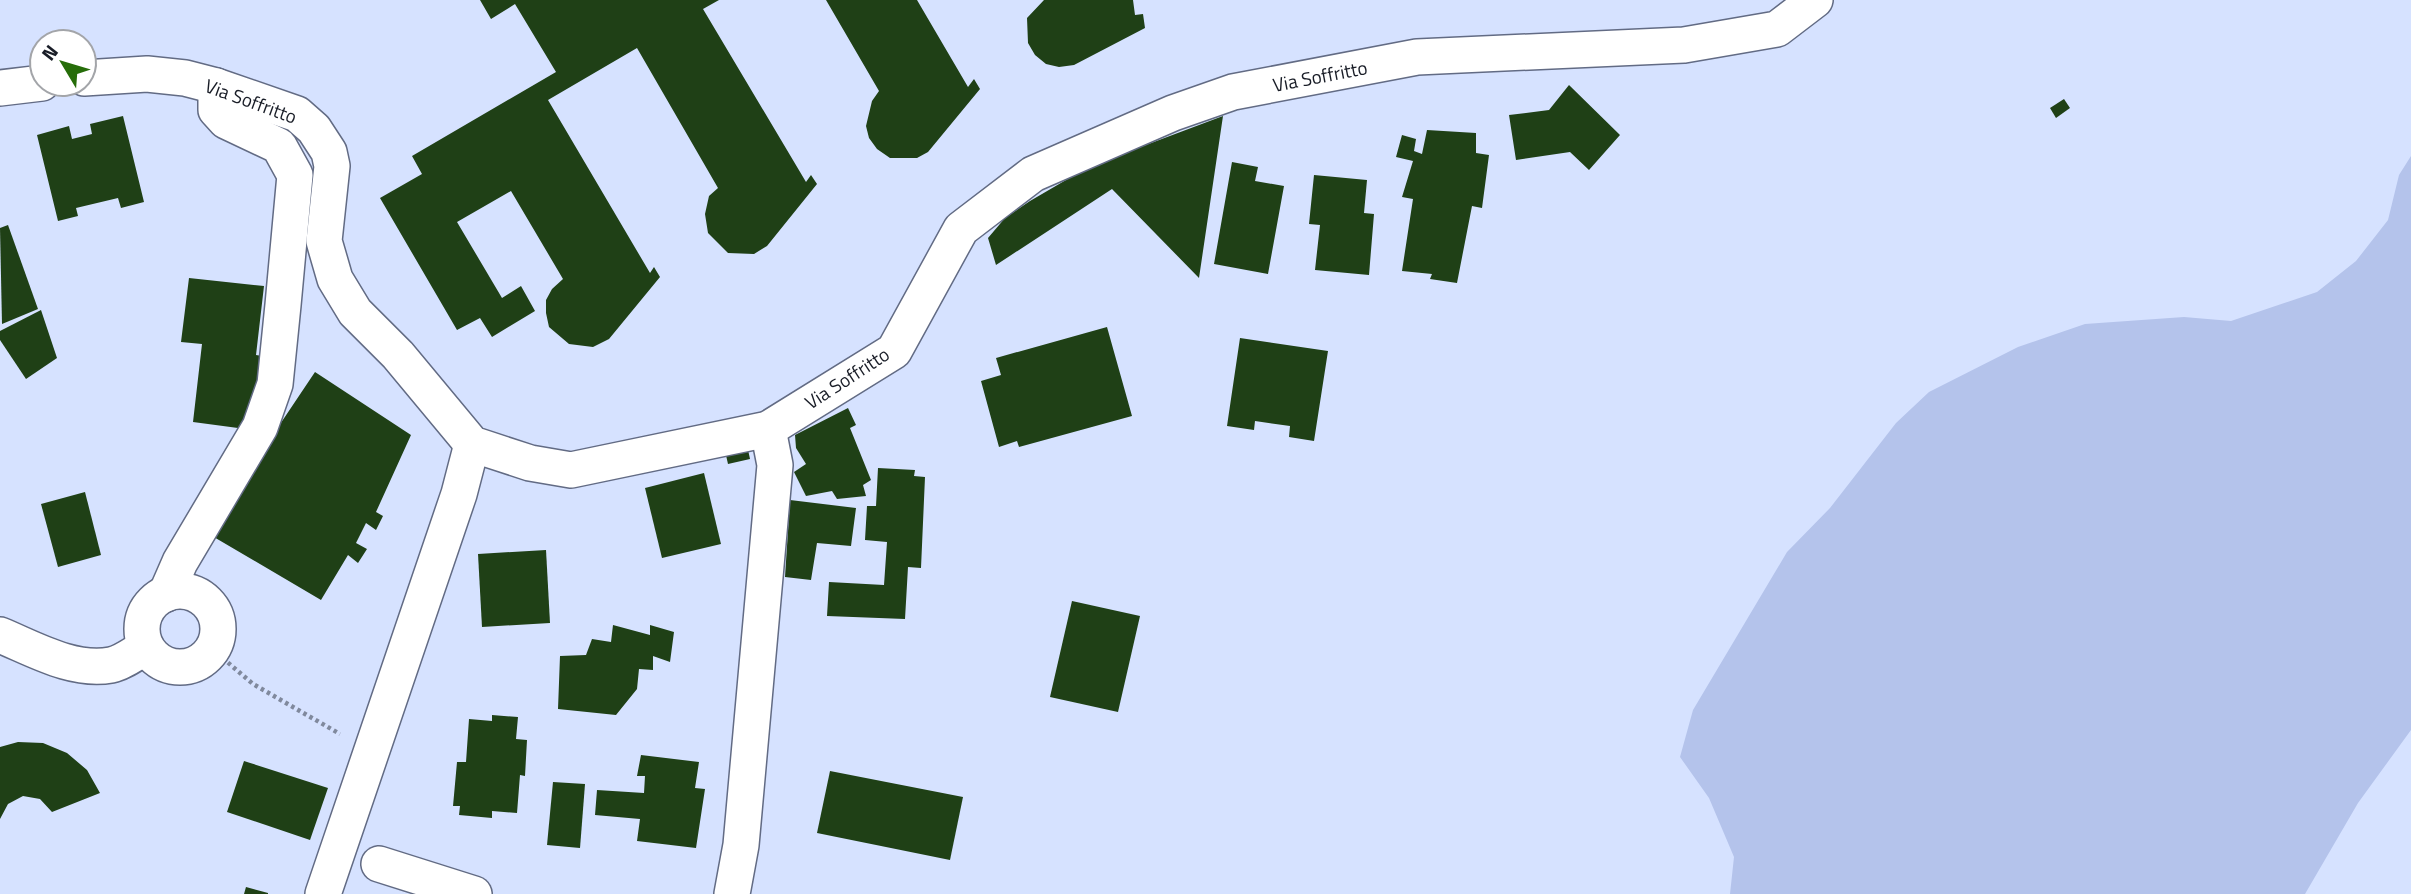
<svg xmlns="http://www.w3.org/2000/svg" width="2411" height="894" font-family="'Titillium Web',sans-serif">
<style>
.green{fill:#b4c3eb}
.building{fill:#1f4016}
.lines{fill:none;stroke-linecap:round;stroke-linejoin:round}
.street-casing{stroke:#626b84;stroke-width:38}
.path{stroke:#80899d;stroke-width:4.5;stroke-dasharray:3.5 3.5;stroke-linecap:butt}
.street{stroke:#fff;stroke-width:35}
.labels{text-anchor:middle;stroke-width:7;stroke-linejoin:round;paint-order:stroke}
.street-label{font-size:19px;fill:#191d27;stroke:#fff}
</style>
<rect width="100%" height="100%" fill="#d6e2ff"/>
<polygon class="green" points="2411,156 2411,730 2358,803 2305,894 1730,894 1734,857 1709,798 1680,757 1693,710 1787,552 1830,508 1896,423 1929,392 2018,347 2085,324 2184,317 2231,321 2317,292 2356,261 2388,220 2399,175"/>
<g class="building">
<polygon points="480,0 719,0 703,9 806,182 811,175 817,184 767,246 754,254 728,253 708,233 705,214 709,196 718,188 637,48 548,100 650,273 654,267 660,277 609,339 593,347 569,344 549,327 546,313 546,300 552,289 563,279 511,191 457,222 502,298 521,286 535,311 492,337 480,318 457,330 380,198 422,174 412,156 556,72 515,4 491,19"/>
<polygon points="826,0 917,0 968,87 974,79 980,89 928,152 917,158 890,158 877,149 869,138 866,126 872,101 879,91"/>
<polygon points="1044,0 1133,0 1135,15 1143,14 1145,28 1074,65 1059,67 1046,64 1035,55 1028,43 1027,18"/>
<polygon points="1569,85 1620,135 1589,170 1570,152 1516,160 1509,115 1549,110"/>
<polygon points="2064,99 2070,108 2056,118 2050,108"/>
<polygon points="123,116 144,202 121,208 118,198 76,208 78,216 58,221 37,135 69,126 72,139 92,134 90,124"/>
<polygon points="1223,116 1199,278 1112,189 996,265 988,238 1005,218 1030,201 1090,166"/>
<polygon points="1427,130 1476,133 1476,153 1489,155 1482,208 1472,206 1457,283 1430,279 1432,274 1402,271 1413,199 1402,197 1413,161 1396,157 1402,135 1416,139 1414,151 1422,154"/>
<polygon points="1232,162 1258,167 1255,181 1284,186 1268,274 1214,264"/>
<polygon points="1314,175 1367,180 1364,213 1374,214 1369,275 1315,270 1320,225 1309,224"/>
<polygon points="8,225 38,309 2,324 0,228"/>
<polygon points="189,278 264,286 256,355 262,356 253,430 193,422 202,344 181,342"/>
<polygon points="41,310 57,358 26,379 0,340 0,331"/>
<polygon points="1107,327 1132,416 1019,447 1017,441 999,447 981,381 1001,375 996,358"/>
<polygon points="1240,338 1328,351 1314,441 1289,437 1290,426 1255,421 1254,430 1227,426"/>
<polygon points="315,372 411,435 376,512 383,516 376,530 366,523 356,543 367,549 358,563 348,555 321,600 207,533"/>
<polygon points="848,408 856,425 850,428 871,480 863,485 866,496 837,499 832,491 806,496 794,472 806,464 796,448 795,435"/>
<polygon points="747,445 750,459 728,464 725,451"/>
<polygon points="878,468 915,470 914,476 925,477 921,568 908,567 905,619 827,616 829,582 884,585 887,542 865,540 867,506 876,506"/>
<polygon points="704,473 721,544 662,558 645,488"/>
<polygon points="85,492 101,555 58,567 41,504"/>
<polygon points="790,500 856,508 851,546 817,543 811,580 785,577"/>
<polygon points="546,550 550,623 482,627 478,554"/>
<polygon points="1072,601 1140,616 1118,712 1050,697"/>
<polygon points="613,625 650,635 650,625 674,632 670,662 653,656 653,670 639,669 637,689 616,715 558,709 560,656 586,655 592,639 611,642"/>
<polygon points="492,715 518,717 516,739 527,740 525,776 520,775 517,813 492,811 492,818 459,815 460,806 453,806 457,762 466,762 469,719 492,721"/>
<polygon points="18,742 43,743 67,753 87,770 100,793 52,812 40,799 23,796 8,804 0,819 0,747"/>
<polygon points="641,755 699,762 695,788 705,789 696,848 637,841 640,819 595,815 597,790 644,793 645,776 637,776"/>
<polygon points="244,761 328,788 310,840 227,812"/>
<polygon points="830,771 963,797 950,860 817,833"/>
<polygon points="553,782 585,784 580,848 547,845"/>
<polygon points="246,887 268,893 268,894 244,894"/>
</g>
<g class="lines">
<defs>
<g id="street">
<polyline points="84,78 147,74 185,78 216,86 297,114 314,129 329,152 332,166 324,241 335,279 355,312 398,355 472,444 530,463 571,470 768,429 894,351 961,229 1033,174 1173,113 1233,92 1417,57 1684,45 1777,29 1815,0"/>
<polyline points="0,88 42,83"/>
<circle cx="180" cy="629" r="38"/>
<polyline points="166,594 180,562 260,427 275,384 283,305 295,175 279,146 226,121 216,110 216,86"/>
<path d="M 0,635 C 34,649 73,672 111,665 C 123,663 136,652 146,647"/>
<polyline points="379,864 474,894"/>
<polyline points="323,894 459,494 472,444"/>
<polyline points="732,894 741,845 775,465 768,429"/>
</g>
</defs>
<use href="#street" class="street-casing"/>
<polyline class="path" points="212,649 253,684 340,734"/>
<use href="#street" class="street"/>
</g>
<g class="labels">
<g class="street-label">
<text transform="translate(1320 76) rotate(-11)" y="7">Via Soffritto</text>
<text transform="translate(251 101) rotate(20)" y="7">Via Soffritto</text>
<text transform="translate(847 378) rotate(-33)" y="7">Via Soffritto</text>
</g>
</g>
<g transform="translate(63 63) rotate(308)"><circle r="33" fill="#ffffff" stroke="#a3a5a9" stroke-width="2"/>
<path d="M0-5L12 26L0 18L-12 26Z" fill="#266d09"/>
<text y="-10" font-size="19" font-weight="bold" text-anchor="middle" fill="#191d27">N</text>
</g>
</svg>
